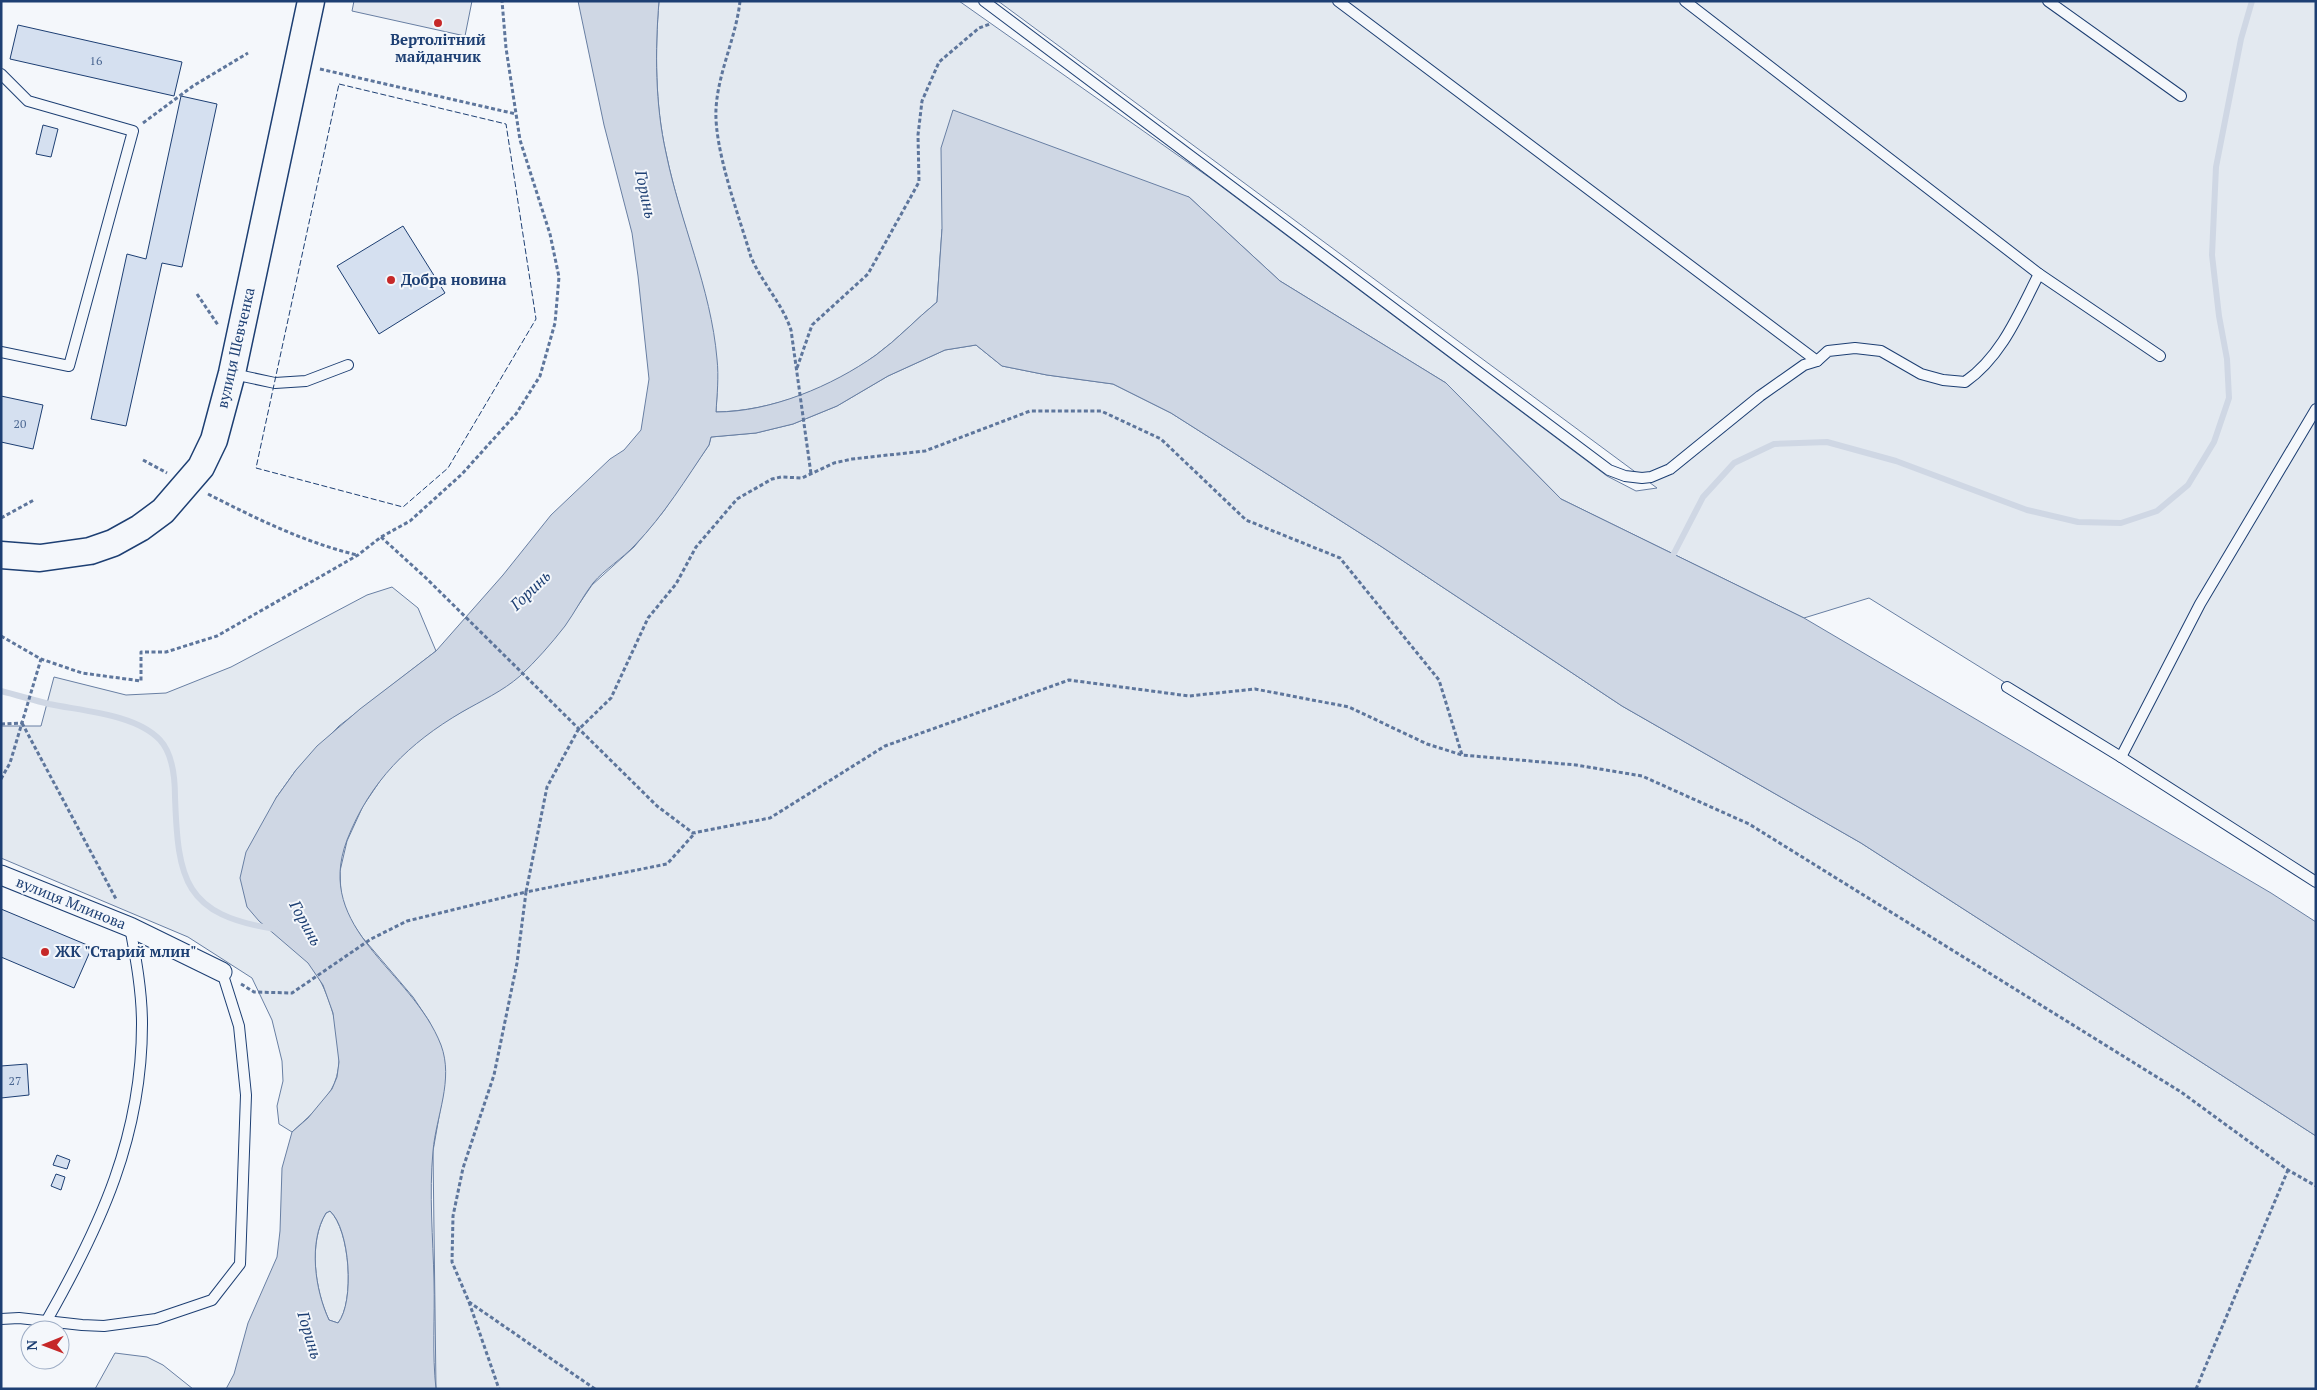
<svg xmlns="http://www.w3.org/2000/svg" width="2317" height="1390" font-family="'PT Serif',serif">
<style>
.green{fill:#e3e9f0;stroke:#687fa3}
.parking{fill:#e3e8f0;stroke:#687fa3}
.water{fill:#cfd7e4;stroke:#687fa3;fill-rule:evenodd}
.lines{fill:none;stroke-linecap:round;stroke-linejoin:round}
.stream{stroke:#cfd7e4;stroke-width:6}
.building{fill:#d5e0f0;stroke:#1d3f73}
.lane-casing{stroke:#1d3f73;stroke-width:12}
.street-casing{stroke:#1d3f73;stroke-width:21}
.secondary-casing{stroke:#1d3f73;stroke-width:29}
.path{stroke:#5e769c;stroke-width:3;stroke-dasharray:4 2.5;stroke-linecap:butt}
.lane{stroke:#f4f7fb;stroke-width:10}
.street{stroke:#f4f7fb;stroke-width:19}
.secondary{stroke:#f4f7fb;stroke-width:26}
.fence{stroke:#1d3f73;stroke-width:1;stroke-dasharray:6 2.5;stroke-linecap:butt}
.poi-dot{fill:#c62828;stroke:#f4f7fb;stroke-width:2}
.labels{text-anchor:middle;stroke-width:4;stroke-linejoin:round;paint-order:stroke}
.number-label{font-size:12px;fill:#4b6792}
.poi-label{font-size:15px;font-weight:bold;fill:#1d3f73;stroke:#f4f7fb;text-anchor:start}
.street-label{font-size:15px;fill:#1d3f73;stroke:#f4f7fb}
.water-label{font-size:16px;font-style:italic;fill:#1d3f73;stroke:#f4f7fb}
</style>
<rect width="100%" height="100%" fill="#f4f7fb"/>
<g class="green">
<path d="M 659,1 L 959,1 L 1210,178 L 1607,476 L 1636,491 L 1657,488 L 998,1 L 2316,1 L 2316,876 L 1869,598 L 1804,618 L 1561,499 L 1446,383 L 1280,281 L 1189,197 L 942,229 L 937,302 C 916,319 898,339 876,355 C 831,388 772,411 716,412 C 724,321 684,240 666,153 C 655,104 655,51 659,1 Z"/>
<polygon points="976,345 1002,366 1047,375 1113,384 1171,413 1382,547 1622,706 1861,843 2316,1136 2316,1389 436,1389 433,1151 443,1094 440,1044 429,1021 413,997 362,937 349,918 341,896 340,871 347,841 363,806 386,772 411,746 437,726 491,695 564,626 592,585 634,547 663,512 709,445 711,437 756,433 793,424 837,406 888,376 945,350"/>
<path d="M 392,587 L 418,608 L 436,651 L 339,726 L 296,770 L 276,798 L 259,921 C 275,935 295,947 309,963 C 331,990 351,1058 331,1090 C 321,1107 306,1119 292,1132 L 279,1124 L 277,1106 L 283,1081 L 282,1061 L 272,1020 L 252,978 L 188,937 L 1,858 L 1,726 L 41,726 L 54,677 L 126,695 L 166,693 L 231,667 L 367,595 Z"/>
<path d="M 330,1211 C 350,1230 355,1302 338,1323 L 329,1320 C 315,1290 308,1243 326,1213 Z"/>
<polygon points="115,1353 147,1357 163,1365 193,1389 95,1389"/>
</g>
<polygon class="parking" points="354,1 472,1 465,36 352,11"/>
<path class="water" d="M 578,1 L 659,1 C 655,51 655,104 666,153 C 680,222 711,288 717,359 C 719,377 717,395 716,412 C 771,412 832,386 876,355 C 898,339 916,319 937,302 L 942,229 L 941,148 L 953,110 L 1189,197 L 1280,281 L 1446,383 L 1561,499 L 1804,618 L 2271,893 L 2316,922 L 2316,1136 L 1861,843 L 1622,706 L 1382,547 L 1171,413 L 1113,384 L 1047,375 L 1002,366 L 976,345 L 945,350 L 888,376 L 837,406 L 793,424 L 756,433 L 711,437 L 709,445 C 686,479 664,515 635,545 C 622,559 605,569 593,583 C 583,596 575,612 565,626 C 551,644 536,661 520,676 C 503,691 481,701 462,712 C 409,743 370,781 347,840 C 313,930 412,970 441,1045 C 454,1080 436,1116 433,1151 C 429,1194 433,1238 434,1281 C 435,1317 432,1354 436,1389 L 226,1389 L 234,1374 L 248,1323 L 277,1257 L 280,1231 L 282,1168 L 292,1132 L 308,1118 L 332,1089 L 337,1077 L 339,1062 L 333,1013 L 323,985 L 308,963 L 259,921 L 247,907 L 240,878 L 246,852 L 276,798 L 296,770 L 317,746 L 360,709 L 436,651 L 503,575 L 551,515 L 610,459 L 624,450 L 641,430 L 649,379 L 638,276 L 632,233 L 604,125 ZM 330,1211 C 350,1229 355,1302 338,1323 L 329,1320 C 315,1290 308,1242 326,1213 Z"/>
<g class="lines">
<g class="stream">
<polyline points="1670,561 1703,497 1734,463 1774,444 1827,442 1896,461 2027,510 2078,522 2121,523 2157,511 2188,485 2214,442 2229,398 2227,359 2219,316 2212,255 2216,167 2241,39 2252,1"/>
<path d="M 1,691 C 17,695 33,700 49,704 C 82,711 136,714 160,740 C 173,754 175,778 175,797 C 178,880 184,915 275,929"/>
</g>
</g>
<g class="building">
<polygon points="18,25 182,62 174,96 10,59"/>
<polygon points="181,96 217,104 182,267 162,263 126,426 91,419 127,254 146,259"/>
<polygon points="43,125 58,129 51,157 36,154"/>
<polygon points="403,226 445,293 379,334 337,266"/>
<polygon points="1,396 43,405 33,449 1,442"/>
<polygon points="1,909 92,947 74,988 1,957"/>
<polygon points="27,1064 29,1095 1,1098 1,1066"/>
<polygon points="57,1155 70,1160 67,1169 53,1165"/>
<polygon points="56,1174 65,1177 61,1190 51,1186"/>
</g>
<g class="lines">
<defs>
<g id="lane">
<path d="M 984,1 L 1609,470 L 1625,476 L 1642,478 L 1651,477 L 1670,469 L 1760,396 L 1804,365 L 1817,361 L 1828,351 L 1855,348 L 1881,351 L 1921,374 L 1943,380 L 1965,382 C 2002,356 2019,313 2039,274"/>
<polyline points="1338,1 1817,361"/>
<polyline points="1685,1 2039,274 2160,356"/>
<polyline points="2048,1 2181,96"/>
<polyline points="1,74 28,101 133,131 69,366 1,352"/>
<polyline points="233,374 275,383 306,381 348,365"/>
<polyline points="2007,687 2121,757 2316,882"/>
<polyline points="2121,757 2200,604 2316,409"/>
<polyline points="1,1319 19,1318 82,1325 104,1326 156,1319 212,1300 240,1264 246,1095 239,1026 222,972"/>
<path d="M 47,1320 C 101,1225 142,1136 142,1024 C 142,992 136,959 130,927"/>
</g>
<polyline id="street" points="1,875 130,927 222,972"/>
<polyline id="secondary" points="1,555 40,558 90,551 113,543 140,528 163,511 201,467 214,440 232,373 311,1"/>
</defs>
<use href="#lane" class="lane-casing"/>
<use href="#street" class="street-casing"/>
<use href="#secondary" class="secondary-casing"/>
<g class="path">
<path d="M 740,1 C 736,38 718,72 716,109 C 714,150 739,216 751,257 C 762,283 782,303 791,330 L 811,474"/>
<polyline points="320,69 516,114"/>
<polyline points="143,123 193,86 248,53"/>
<polyline points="197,294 218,325"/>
<polyline points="797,368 812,325 868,274 919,182 918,135 922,101 939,62 979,28 990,24"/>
<polyline points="143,460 167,473"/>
<path d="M 208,494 C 257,519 304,542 357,555"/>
<polyline points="1,518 34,500"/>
<polyline points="381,537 426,578 657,806 693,833 770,818 885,746 1069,680 1189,696 1255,689 1349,707 1427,744 1462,755 1576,765 1642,776 1749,824 2181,1092 2288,1170 2316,1186"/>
<polyline points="1,636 41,659 82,673 141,681 141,652 166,652 217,636 358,555 381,537 410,521 462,474 516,414 540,376 555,323 559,277 550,234 520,140 506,48 502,1"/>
<polyline points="22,723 116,899"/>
<polyline points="1,724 22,723"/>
<polyline points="1,779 10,763 41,659"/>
<polyline points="241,984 254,992 292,993 371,939 407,921 526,892 547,787 578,730 611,698 648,618 676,584 696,547 737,499 772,479 781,477 802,478 834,463 852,459 925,451 1030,411 1101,411 1161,439 1246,520 1340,558 1439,680 1462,755"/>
<polyline points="469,1302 499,1389"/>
<polyline points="595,1389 469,1302 452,1262 453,1216 463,1168 494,1075 517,963 526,892 667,864 695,833"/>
<polyline points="2196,1389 2288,1170"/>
</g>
<use href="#lane" class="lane"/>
<use href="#street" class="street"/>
<use href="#secondary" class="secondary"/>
<polygon class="fence" points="339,84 506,124 536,319 448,468 403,507 256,468"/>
</g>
<g class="poi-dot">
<circle cx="438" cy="23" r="5"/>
<circle cx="391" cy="280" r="5"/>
<circle cx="45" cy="952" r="5"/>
</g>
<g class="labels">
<g class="number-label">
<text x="96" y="65">16</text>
<text x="20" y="428">20</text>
<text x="15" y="1085">27</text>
</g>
<g class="poi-label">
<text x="438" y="45" text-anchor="middle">Вертолітний<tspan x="438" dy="17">майданчик</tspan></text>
<text x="401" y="285">Добра новина</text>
<text x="55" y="957">ЖК "Старий млин"</text>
</g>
<g class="street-label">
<text transform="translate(236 348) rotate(-77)" y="5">вулиця Шевченка</text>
<text transform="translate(71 903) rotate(22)" y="5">вулиця Млинова</text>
</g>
<g class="water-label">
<text transform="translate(646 194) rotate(78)" y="6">Горинь</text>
<text transform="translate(530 590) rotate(-44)" y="6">Горинь</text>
<text transform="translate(306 923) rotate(61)" y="6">Горинь</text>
<text transform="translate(310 1335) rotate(73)" y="6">Горинь</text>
</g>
</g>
<rect width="2317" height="1390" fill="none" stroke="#1d3f73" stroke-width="5"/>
<g transform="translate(45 1345) rotate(269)"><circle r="24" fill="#f4f7fb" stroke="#9eadc5"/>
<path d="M0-4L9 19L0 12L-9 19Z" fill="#c62828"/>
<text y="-8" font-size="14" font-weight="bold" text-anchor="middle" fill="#1d3f73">N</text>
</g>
</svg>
